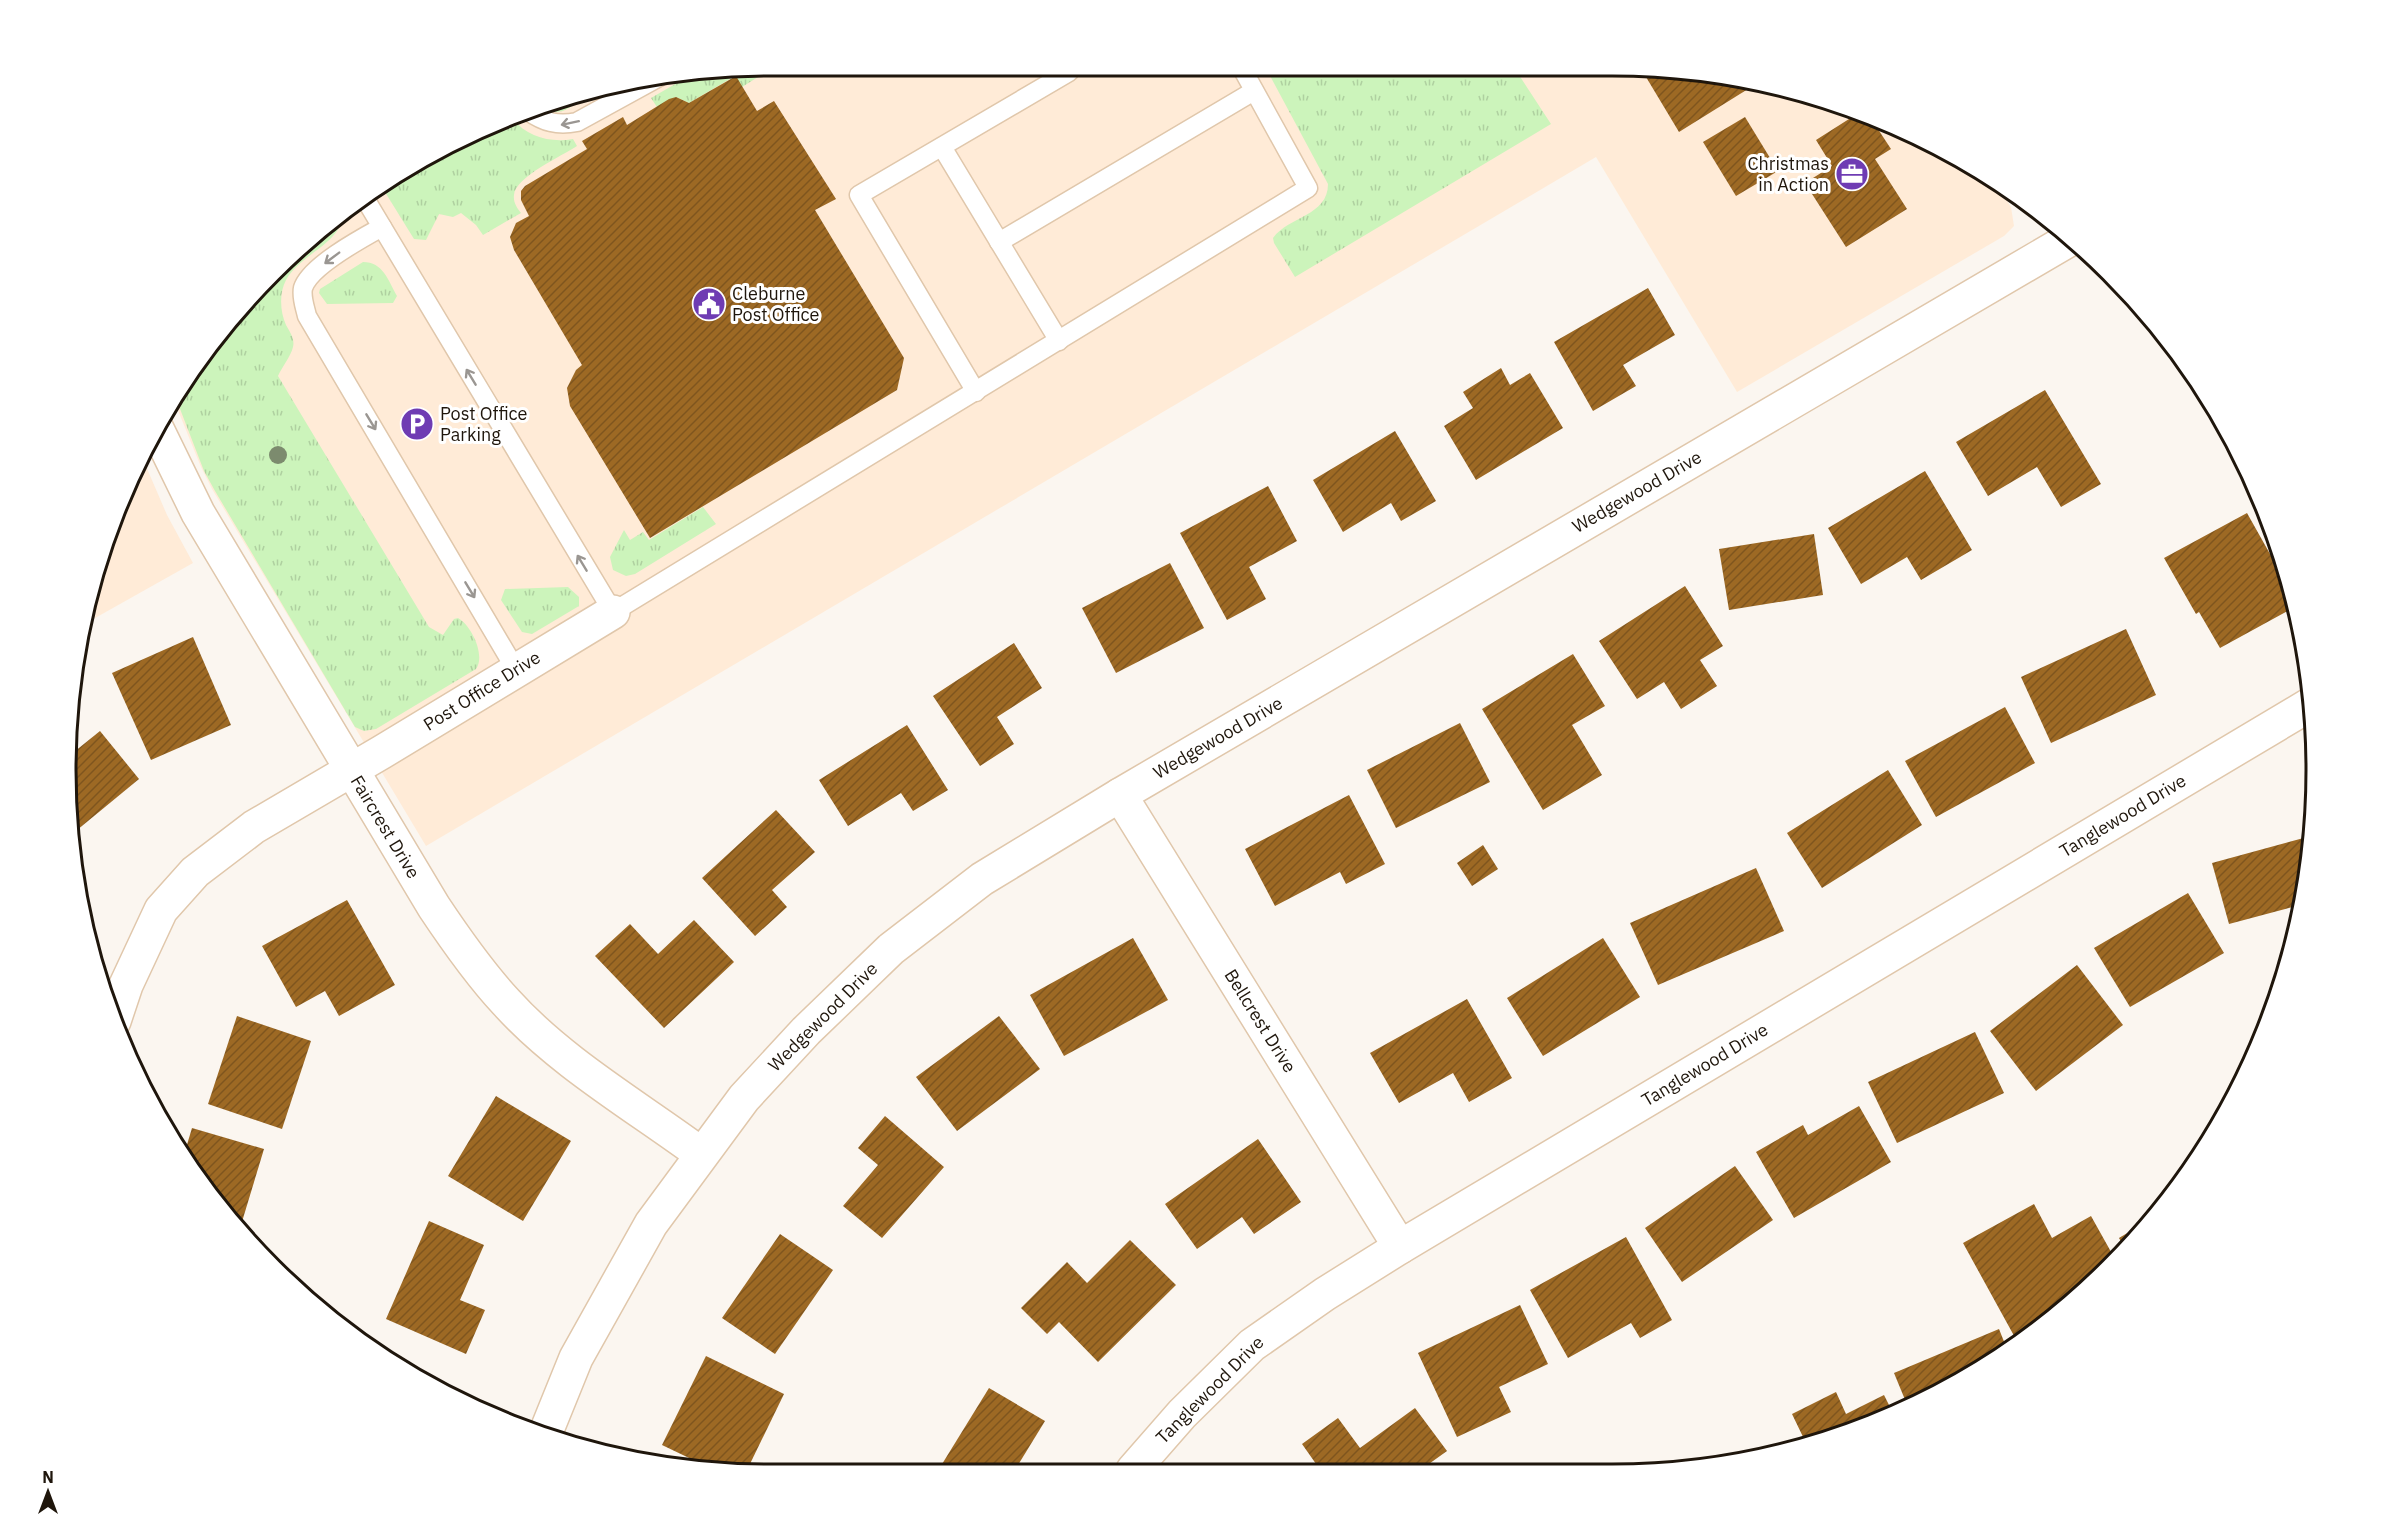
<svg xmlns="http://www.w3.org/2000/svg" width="2382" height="1540" font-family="'IBM Plex Sans',sans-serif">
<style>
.built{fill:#ffebd7}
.grass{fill:url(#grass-tufts)}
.building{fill:url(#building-hatch)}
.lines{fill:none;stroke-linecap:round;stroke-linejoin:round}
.service-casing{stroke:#e0c7ab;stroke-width:21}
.minor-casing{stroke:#e0c7ab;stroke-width:36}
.service{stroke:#fff;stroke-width:18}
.minor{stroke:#fff;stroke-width:33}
.tree{fill:#7c8b6e}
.oneway{stroke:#9a9692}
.labels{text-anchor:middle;stroke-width:6;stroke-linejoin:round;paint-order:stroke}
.poi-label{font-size:18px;fill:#1f160c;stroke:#fff;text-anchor:start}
.street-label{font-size:18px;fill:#1f160c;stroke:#fff}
.rim{fill:none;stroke:#1f160c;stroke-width:3}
</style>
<defs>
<pattern id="grass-tufts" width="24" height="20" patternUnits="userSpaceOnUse" patternTransform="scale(1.5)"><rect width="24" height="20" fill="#ccf4bb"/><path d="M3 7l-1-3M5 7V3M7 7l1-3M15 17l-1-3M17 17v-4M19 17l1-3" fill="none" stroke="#afd0a0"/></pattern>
<pattern id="building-hatch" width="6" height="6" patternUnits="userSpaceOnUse" patternTransform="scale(1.5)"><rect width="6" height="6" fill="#9d6924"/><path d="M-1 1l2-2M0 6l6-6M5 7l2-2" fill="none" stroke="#7f551e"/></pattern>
</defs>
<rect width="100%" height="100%" fill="#fbf6f0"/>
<g class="built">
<polygon points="678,72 1704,72 1838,103 1923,138 2000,190 2011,207 2014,226 2004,236 1737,392 1596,157 426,846 212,489 201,467 173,398 212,341 272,272 379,185 544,103"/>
<polygon points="142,457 167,515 193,563 88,622 103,543"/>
</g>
<g class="grass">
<polygon points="696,72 766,72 742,87 735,76 689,103 676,97 657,107 651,98"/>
<path d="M 1268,72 L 1517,72 L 1551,124 L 1295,277 L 1274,243 L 1273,238 C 1289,216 1328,216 1328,184 Z"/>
<polygon points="603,89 563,111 556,112 542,104"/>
<path d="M 513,119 C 527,137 551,143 573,139 L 577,146 C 562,156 515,177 514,195 C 513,202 517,208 521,213 L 483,235 L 476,225 L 461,213 L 453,217 L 439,214 L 426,240 L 414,239 L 380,184 Z"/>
<path d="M 345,212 C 339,246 301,253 286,280 C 279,293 280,312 286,325 C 290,332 295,339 293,347 C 291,356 282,367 278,376 L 429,627 L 443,635 L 454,619 L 458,618 C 471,625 486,655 476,669 L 376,729 L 364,731 L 355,727 L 215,491 L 204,471 L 175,396 L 212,341 L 272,272 Z"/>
<path d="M 363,262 C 383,262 388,280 397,296 L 393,303 L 327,304 L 319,293 L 320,289 Z"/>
<polygon points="703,507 716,524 635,574 626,576 613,570 610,557 624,530 630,540 643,532 649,540"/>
<polygon points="568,587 579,597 579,606 532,634 522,632 501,600 505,589"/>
</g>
<g class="building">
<polygon points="1643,72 1704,72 1756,84 1679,132"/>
<polygon points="736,76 757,111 774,101 836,199 815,210 904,358 897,390 650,538 570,406 567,388 576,370 582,365 514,250 510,237 516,223 529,216 521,200 521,191 525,186 587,149 582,141 623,117 627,125 669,99 676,97 689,103"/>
<polygon points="1860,112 1870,117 1891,149 1875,159 1907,209 1846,247 1805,183 1832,166 1816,140"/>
<polygon points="1745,117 1778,171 1736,196 1703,142"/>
<polygon points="1648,288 1675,335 1623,365 1636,386 1593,411 1554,342"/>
<polygon points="1501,368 1510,385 1530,373 1563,428 1476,480 1444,426 1473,408 1463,392"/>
<polygon points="2045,390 2101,484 2061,507 2037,467 1988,496 1956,442"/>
<polygon points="1395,431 1436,501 1401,521 1391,503 1343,532 1313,480"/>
<polygon points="1925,471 1972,550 1921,580 1907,557 1861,584 1828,528"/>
<polygon points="1268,486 1297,541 1249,567 1266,599 1227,620 1180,533"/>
<polygon points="2247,513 2293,595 2295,607 2220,648 2199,612 2196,614 2164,558"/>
<polygon points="1814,534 1823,595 1729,610 1719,549"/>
<polygon points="1170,563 1204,628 1116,673 1082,608"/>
<polygon points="1685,586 1723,646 1700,660 1717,686 1681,709 1664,682 1637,699 1599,641"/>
<polygon points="2126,629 2156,695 2051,743 2021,677"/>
<polygon points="193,637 231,725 151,760 112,673"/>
<polygon points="1014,643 1042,688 997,717 1014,744 980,766 933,696"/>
<polygon points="1573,654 1605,706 1572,725 1602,775 1543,810 1482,709"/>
<polygon points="2005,707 2035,763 1936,817 1905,761"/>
<polygon points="1460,723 1490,782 1396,828 1367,770"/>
<polygon points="907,725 948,790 913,811 901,793 848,826 819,780"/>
<polygon points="100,731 139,779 71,835 69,756"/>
<polygon points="1888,770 1922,825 1822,888 1787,833"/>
<polygon points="1349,795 1385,864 1346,884 1340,872 1275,906 1245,849"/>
<polygon points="776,810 815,852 772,890 787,907 755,936 702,878"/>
<polygon points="2311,836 2310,862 2300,905 2229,924 2212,863"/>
<polygon points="1483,845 1498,869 1472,886 1457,863"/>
<polygon points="1756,868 1784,931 1658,985 1630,923"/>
<polygon points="2188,893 2224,953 2130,1007 2094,948"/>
<polygon points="347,900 395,985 339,1016 325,991 296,1007 262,946"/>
<polygon points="694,920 734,962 664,1028 595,956 630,924 658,954"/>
<polygon points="1133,938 1168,1000 1064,1056 1030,995"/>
<polygon points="1603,938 1640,997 1543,1056 1507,998"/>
<polygon points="2077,965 2123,1025 2036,1091 1990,1031"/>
<polygon points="1467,999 1512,1078 1469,1102 1453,1073 1399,1103 1370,1053"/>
<polygon points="237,1016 311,1041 282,1129 208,1104"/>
<polygon points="999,1016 1040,1069 957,1131 916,1077"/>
<polygon points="1975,1032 2004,1093 1897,1143 1868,1082"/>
<polygon points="496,1096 571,1141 523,1221 448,1176"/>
<polygon points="1859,1106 1891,1162 1794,1218 1756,1152 1803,1125 1808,1135"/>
<polygon points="885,1116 944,1167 882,1238 843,1206 878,1165 858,1148"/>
<polygon points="192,1128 264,1149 241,1225 183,1158"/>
<polygon points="1258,1139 1301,1202 1254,1234 1242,1217 1197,1249 1165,1204"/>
<polygon points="1735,1166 1773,1220 1682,1282 1645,1228"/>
<polygon points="2034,1204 2052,1238 2091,1216 2115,1259 2041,1328 2018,1343 1963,1243"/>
<polygon points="2154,1217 2142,1234 2125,1249 2119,1238"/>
<polygon points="429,1221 484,1245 460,1300 485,1310 466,1354 386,1319"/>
<polygon points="780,1234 833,1270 775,1354 722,1318"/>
<polygon points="1626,1237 1672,1320 1640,1338 1631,1323 1568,1358 1530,1290"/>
<polygon points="1130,1240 1176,1285 1098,1362 1059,1322 1047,1334 1021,1308 1067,1262 1087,1283"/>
<polygon points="1520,1305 1548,1364 1499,1387 1511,1412 1457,1437 1418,1353"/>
<polygon points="1999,1329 2007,1349 1924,1401 1908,1407 1894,1373"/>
<polygon points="706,1356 784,1394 748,1468 710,1468 662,1445"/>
<polygon points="989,1388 1045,1421 1015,1470 939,1469"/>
<polygon points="1836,1392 1846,1414 1884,1395 1893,1413 1795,1450 1793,1446 1805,1441 1792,1414"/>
<polygon points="1415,1408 1447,1451 1419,1471 1321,1471 1302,1444 1338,1418 1360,1448"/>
</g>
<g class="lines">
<defs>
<g id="service">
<path d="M 528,111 C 544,122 557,126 577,122 L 659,77"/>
<polyline points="942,147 1059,341"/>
<polyline points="364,197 613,612 1308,188 1244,72"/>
<path d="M 382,227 C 362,238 310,266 303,288 C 301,297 305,307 307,316 L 516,670"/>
<polyline points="999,242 1254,91"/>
<polyline points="976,392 859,195 1069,72"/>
</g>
<g id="minor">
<path d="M 156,427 L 198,513 L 434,907 C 456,940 479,973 506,1002 C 560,1062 636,1106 701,1154"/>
<polyline points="1120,795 1400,1247"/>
<polyline points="114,1021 126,985 161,910 195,872 254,827 382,752 613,612"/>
<polyline points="546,1432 576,1358 651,1224 744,1098 806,1031 891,949 982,879 1120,795 2072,238"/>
<polyline points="1133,1470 1182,1414 1252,1345 1325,1294 1400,1247 2311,704"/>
</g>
</defs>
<use href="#service" class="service-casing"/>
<use href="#minor" class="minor-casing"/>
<use href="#service" class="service"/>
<use href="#minor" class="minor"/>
</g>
<circle class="tree" cx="278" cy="455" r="9"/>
<defs><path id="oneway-shaft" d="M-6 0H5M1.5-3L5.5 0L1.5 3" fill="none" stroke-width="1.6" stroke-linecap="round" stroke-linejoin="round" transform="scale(1.5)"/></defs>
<g class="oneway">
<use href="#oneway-shaft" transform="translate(570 123) rotate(168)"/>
<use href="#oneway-shaft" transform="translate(332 258) rotate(143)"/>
<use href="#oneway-shaft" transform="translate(471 377) rotate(-121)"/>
<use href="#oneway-shaft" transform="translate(371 422) rotate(59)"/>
<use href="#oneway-shaft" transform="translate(582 563) rotate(-121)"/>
<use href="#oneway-shaft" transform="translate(470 590) rotate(59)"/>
</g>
<defs>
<symbol id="office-disc" viewBox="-11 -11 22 22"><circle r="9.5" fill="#6f3cb3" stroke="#fff"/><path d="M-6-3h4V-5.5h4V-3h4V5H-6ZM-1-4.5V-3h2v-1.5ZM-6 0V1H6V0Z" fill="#fff"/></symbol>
<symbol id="civic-disc" viewBox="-11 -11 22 22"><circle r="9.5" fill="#6f3cb3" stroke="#fff"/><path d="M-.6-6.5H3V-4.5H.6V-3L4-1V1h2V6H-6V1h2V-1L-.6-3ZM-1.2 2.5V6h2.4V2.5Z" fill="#fff"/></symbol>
<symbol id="parking-disc" viewBox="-11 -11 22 22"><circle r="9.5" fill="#6f3cb3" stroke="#fff"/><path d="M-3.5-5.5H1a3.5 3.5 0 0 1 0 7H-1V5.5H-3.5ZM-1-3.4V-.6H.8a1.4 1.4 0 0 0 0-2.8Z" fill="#fff"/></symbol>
</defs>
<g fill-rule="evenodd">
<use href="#office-disc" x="1833" y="155" width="38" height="38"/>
<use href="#civic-disc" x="690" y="285" width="38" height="38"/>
<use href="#parking-disc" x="398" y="405" width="38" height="38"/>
</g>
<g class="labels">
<g class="poi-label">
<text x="1829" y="170" text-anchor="end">Christmas<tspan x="1829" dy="21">in Action</tspan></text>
<text x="732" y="300">Cleburne<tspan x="732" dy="21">Post Office</tspan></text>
<text x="440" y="420">Post Office<tspan x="440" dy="21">Parking</tspan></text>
</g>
<g class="street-label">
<text transform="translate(1637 492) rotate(-30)" y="6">Wedgewood Drive</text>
<text transform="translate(482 691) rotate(-32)" y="6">Post Office Drive</text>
<text transform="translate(1218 738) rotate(-30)" y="6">Wedgewood Drive</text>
<text transform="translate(2123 816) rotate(-31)" y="6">Tanglewood Drive</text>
<text transform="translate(385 827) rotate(59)" y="6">Faircrest Drive</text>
<text transform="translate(823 1017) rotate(-45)" y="6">Wedgewood Drive</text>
<text transform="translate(1260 1021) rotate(58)" y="6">Bellcrest Drive</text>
<text transform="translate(1705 1065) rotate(-31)" y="6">Tanglewood Drive</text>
<text transform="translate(1210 1390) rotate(-45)" y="6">Tanglewood Drive</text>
</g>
</g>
<path d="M0 0H2382V1540H0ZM770 76H1612A694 694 0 0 1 2306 770V770A694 694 0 0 1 1612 1464H770A694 694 0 0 1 76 770V770A694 694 0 0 1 770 76Z" fill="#fff" fill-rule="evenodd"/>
<path class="rim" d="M770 76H1612A694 694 0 0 1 2306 770V770A694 694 0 0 1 1612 1464H770A694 694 0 0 1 76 770V770A694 694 0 0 1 770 76Z"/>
<g transform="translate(48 1492)" stroke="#ffffff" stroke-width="4.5" paint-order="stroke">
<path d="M0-4.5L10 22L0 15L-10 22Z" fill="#1f160c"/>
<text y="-9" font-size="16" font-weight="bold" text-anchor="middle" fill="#1f160c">N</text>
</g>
</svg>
